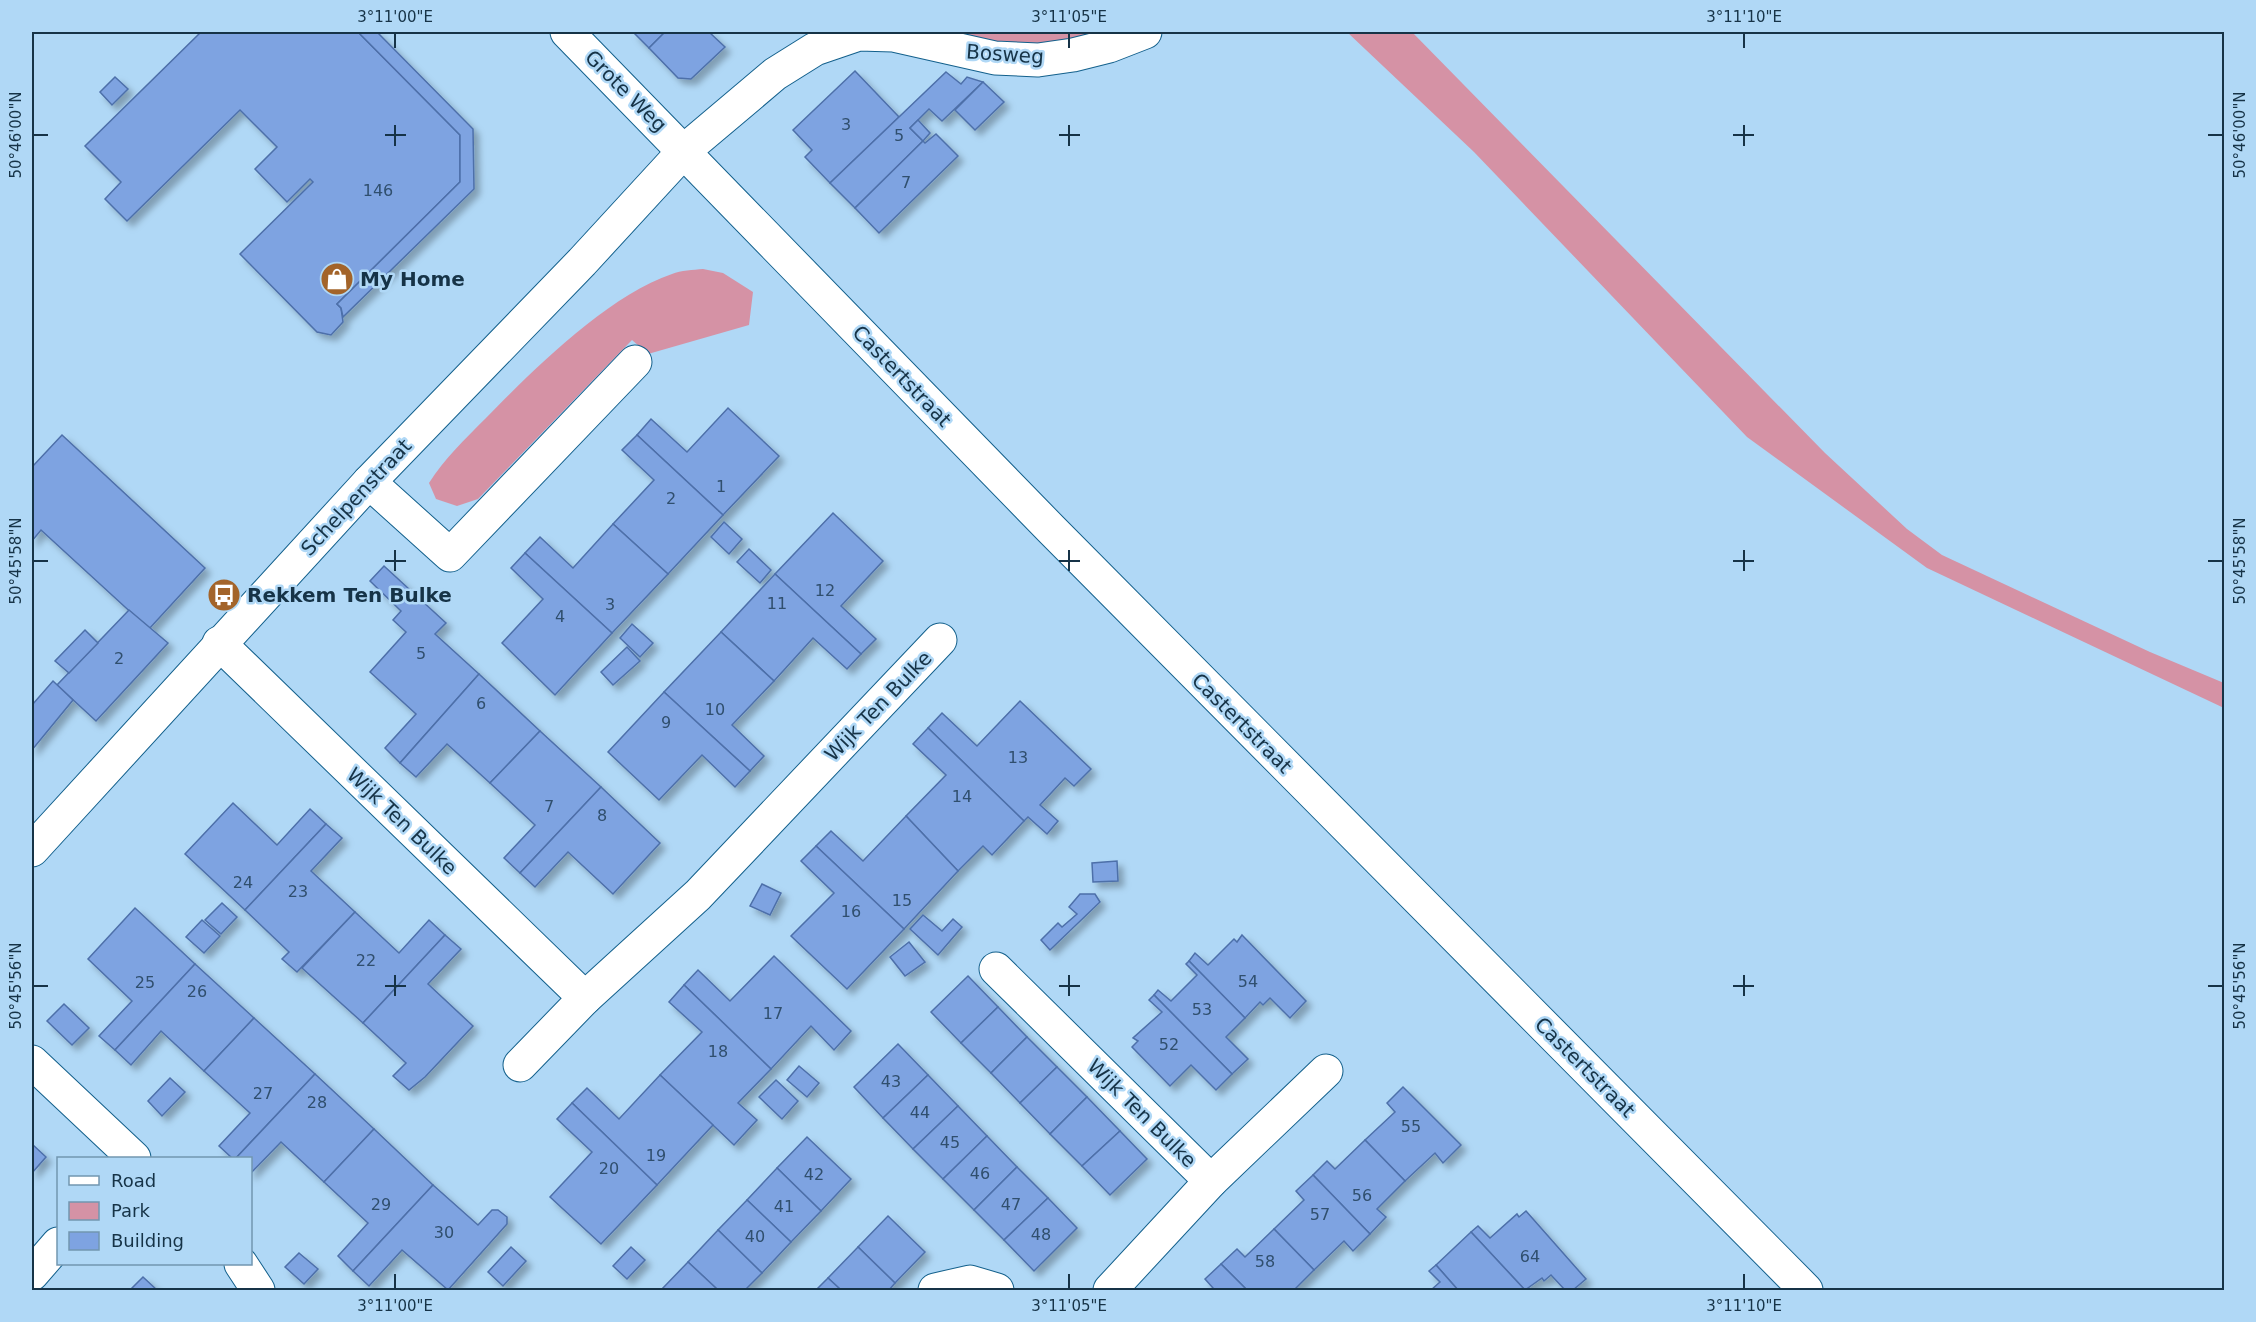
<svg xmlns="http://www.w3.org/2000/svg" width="2256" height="1322" font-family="'DejaVu Sans',sans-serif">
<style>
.green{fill:#d592a5}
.building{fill:#7ea3e1;stroke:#4d6fa9;stroke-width:1.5;filter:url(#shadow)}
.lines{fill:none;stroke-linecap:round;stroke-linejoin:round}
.minor-casing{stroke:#13608c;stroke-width:35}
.secondary-casing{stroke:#13608c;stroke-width:35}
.minor{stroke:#fff;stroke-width:33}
.secondary{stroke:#fff;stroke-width:33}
.ticks{fill:none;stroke:#163347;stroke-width:2}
.labels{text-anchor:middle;stroke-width:5;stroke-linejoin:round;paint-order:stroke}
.number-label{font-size:16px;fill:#304f6e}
.street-label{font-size:20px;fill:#163347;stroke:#b0d8f6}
.poi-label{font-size:20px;font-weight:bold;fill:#163347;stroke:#b0d8f6;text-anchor:start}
.neatline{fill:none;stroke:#163347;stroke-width:2}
.ticks-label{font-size:15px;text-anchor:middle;fill:#163347}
</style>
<defs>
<filter id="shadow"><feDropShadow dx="5.5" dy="5.5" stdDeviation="3" flood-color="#0004"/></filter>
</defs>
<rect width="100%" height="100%" fill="#b0d8f6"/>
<g class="green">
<path d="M 940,32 L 1110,32 C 1055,49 995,46 940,32 Z"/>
<polygon points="1347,32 1412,32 1825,453 1907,529 1942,555 2150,652 2224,683 2224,708 1927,568 1747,437 1474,152"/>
<path d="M 703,269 L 723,273 L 753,292 L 749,325 L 648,354 L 632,340 L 478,499 L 457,506 L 436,499 L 429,483 C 444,459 465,439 486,418 C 533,370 607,296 672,274 C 681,270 693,270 703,269 Z"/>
</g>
<g class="building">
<polygon points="201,32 358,32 460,135 460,182 337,304 341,308 343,322 331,335 317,332 240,254 313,182 310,179 287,202 255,169 277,147 240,110 127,221 105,199 121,182 85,146"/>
<polygon points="358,32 377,32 473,129 474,189 343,317 341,308 337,304 460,182 460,135"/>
<polygon points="633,32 665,32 649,48"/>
<polygon points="665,32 709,32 725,47 691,79 678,78 649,48"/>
<polygon points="855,71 899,117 830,183 805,157 812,150 793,130"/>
<polygon points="946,72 961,84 967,77 983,82 942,121 929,109 910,128 923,141 855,208 830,183"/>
<polygon points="115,77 128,89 112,105 100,92"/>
<polygon points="983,82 1004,102 975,130 955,110"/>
<polygon points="918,120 930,133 923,141 910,128"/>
<polygon points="936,134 958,156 879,233 855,208 923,141 925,143"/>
<polygon points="728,408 779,456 723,515 637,435 651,419 687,452"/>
<polygon points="62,435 205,568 149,629 41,530 32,541 32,467"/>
<polygon points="637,435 723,515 668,574 613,524 654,480 622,450"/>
<polygon points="833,513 883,561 841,606 876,639 861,654 775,574"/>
<polygon points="724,522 742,539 729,554 711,537"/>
<polygon points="613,524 668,574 612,633 525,553 540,537 573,568"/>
<polygon points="749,549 771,570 760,583 737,562"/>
<polygon points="525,553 612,633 555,695 502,643 543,599 511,568"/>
<polygon points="384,566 446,623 435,634 479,674 400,763 385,748 416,714 370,672 406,632 393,620 401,611 370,581"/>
<polygon points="775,574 861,654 847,669 813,638 774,681 721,632"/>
<polygon points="129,610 168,643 96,721 57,685"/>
<polygon points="632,624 653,643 640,657 620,638"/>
<polygon points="85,630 98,643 69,673 55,661"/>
<polygon points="721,632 774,681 732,725 764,756 750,771 664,692"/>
<polygon points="627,647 640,661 613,685 601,672"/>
<polygon points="479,674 540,731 490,783 447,744 416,777 400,763"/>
<polygon points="53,681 73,700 32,750 32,705"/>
<polygon points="664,692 750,771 735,787 702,755 659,800 608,752"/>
<polygon points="1020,701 1091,769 1074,786 1065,778 1040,805 1058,821 1047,834 1028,817 1024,821 928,728 942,713 977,746"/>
<polygon points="928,728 1024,821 992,855 983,846 958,871 906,816 946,775 913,744"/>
<polygon points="540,731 601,787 520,873 504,858 535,825 490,783"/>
<polygon points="601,787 660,843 613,894 568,852 535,887 520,873"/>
<polygon points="233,803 277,845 310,809 326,824 245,910 185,854"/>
<polygon points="906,816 958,871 904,929 816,846 831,831 863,861"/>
<polygon points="326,824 342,838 311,871 355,912 297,972 282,959 289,952 245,910"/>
<polygon points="816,846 904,929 847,989 791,936 834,893 801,861"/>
<polygon points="1117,861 1118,881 1093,882 1092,863"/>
<polygon points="762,884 781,893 770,915 750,906"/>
<polygon points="1080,894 1095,894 1100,902 1050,950 1041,940 1058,923 1062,927 1077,914 1069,907"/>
<polygon points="222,903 237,917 221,934 205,920"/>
<polygon points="135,908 195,964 115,1050 99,1036 132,1001 88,959"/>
<polygon points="355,912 399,953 429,920 445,935 363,1023 302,968"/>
<polygon points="923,915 942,931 953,919 962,927 938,955 910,929"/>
<polygon points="202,920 220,936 204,953 186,937"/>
<polygon points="445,935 461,949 428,984 473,1026 425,1077 409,1090 393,1076 406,1063 363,1023"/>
<polygon points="1242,935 1306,1001 1290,1018 1270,998 1263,1005 1260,1002 1245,1018 1189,961 1195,953 1208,965 1234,939 1237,942"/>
<polygon points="909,942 925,962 905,976 890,957"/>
<polygon points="774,956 851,1031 834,1050 811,1026 771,1069 684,985 698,970 730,1001"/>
<polygon points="1189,961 1245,1018 1226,1037 1248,1059 1232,1074 1154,995 1158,990 1171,1001 1197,975 1186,964"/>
<polygon points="195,964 254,1018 204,1071 161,1031 131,1065 115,1050"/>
<polygon points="968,976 998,1007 961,1043 931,1012"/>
<polygon points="684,985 771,1069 738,1103 757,1120 734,1145 660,1075 702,1032 669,1002"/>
<polygon points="1154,995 1232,1074 1216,1090 1191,1065 1170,1086 1132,1047 1138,1041 1133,1038 1162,1012 1149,1000"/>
<polygon points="64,1004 89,1028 72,1045 47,1021"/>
<polygon points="998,1007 1027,1037 991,1073 961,1043"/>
<polygon points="254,1018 315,1074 236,1158 232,1158 219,1146 250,1113 204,1071"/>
<polygon points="1027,1037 1057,1067 1020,1103 991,1073"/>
<polygon points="898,1044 928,1075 883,1118 854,1087"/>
<polygon points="799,1066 819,1083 807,1097 787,1080"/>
<polygon points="1057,1067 1087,1097 1050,1134 1020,1103"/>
<polygon points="315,1074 374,1129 324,1182 281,1142 250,1174 250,1158 236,1158"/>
<polygon points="660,1075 713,1125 657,1185 572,1103 587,1088 619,1119"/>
<polygon points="928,1075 958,1106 913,1149 883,1118"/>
<polygon points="170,1078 185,1092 162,1116 148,1101"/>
<polygon points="776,1080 798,1101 782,1119 759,1097"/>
<polygon points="1403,1087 1461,1145 1443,1163 1435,1153 1405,1181 1365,1140 1395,1112 1387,1103"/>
<polygon points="1087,1097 1120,1131 1082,1166 1050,1134"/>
<polygon points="572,1103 657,1185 601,1244 550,1197 592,1152 557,1119"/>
<polygon points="958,1106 987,1136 943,1179 913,1149"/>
<polygon points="374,1129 433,1185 353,1271 338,1256 368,1223 324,1182"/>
<polygon points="1120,1131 1147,1159 1110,1195 1082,1166"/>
<polygon points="987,1136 1017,1167 974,1210 943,1179"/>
<polygon points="807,1137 851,1179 821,1211 777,1168"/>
<polygon points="1365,1140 1405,1181 1377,1209 1386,1217 1370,1234 1313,1175 1327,1161 1335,1169"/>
<polygon points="32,1144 46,1157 32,1173"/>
<polygon points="1017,1167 1048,1198 1004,1240 974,1210"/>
<polygon points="777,1168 821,1211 791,1242 747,1200"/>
<polygon points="1313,1175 1370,1234 1353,1251 1344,1241 1314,1270 1274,1229 1304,1200 1296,1191"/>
<polygon points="433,1185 478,1225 492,1210 498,1210 507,1217 507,1224 448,1290 402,1250 369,1286 353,1271"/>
<polygon points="1048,1198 1077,1228 1034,1271 1004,1240"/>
<polygon points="747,1200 791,1242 762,1273 718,1230"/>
<polygon points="1526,1211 1586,1279 1573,1290 1565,1290 1551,1275 1544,1281 1542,1278 1525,1290 1471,1232 1478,1226 1490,1238 1517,1214 1519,1217"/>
<polygon points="888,1216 925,1252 895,1283 858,1247"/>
<polygon points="1274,1229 1314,1270 1294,1290 1247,1290 1221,1264 1237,1249 1245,1257"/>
<polygon points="718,1230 762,1273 745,1290 718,1290 688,1262"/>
<polygon points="1471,1232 1525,1290 1458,1290 1436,1265"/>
<polygon points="511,1247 526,1261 503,1286 488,1272"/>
<polygon points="631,1247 645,1260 627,1279 613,1266"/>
<polygon points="858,1247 895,1283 889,1290 841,1290 828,1278"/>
<polygon points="299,1253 318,1269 304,1284 285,1267"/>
<polygon points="688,1262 718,1290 661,1290"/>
<polygon points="1221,1264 1247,1290 1211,1290 1213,1288 1205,1279"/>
<polygon points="1436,1265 1458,1290 1431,1290 1440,1282 1429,1271"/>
<polygon points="143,1277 157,1290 130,1290"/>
<polygon points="828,1278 841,1290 816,1290"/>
</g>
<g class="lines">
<defs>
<g id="minor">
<polyline points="369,482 450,555 635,362"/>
<polyline points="219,643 585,998"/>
<polyline points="32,850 369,482 582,262 685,150 775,74 815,49 859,34 893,35 995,58 1038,60 1073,55 1109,46 1145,32"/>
<polyline points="996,969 1211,1181"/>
<polyline points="32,1062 134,1158"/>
<polyline points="520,1065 585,998 698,895 940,640"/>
<polyline points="241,1264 258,1290"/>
<polyline points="32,1274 58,1244"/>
<polyline points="935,1290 970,1282 997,1290"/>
<polyline points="1110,1290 1211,1181 1326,1071"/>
</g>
<polyline id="secondary" points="567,32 1051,529 1806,1290"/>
</defs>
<use href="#minor" class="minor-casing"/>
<use href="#secondary" class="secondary-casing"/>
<use href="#minor" class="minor"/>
<use href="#secondary" class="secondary"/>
</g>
<path class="ticks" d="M 395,33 L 395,48M 1069,33 L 1069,48M 1744,33 L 1744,48M 395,125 L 395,146M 1069,125 L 1069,146M 1744,125 L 1744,146M 33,135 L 48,135M 385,135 L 406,135M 1059,135 L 1080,135M 1733,135 L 1754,135M 2208,135 L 2223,135M 395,550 L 395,571M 1069,550 L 1069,571M 1744,550 L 1744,571M 33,561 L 48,561M 385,561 L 406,561M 1059,561 L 1080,561M 1733,561 L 1754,561M 2208,561 L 2223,561M 395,975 L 395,996M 1069,975 L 1069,996M 1744,975 L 1744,996M 33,986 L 48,986M 385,986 L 406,986M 1059,986 L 1080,986M 1733,986 L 1754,986M 2208,986 L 2223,986M 395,1274 L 395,1289M 1069,1274 L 1069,1289M 1744,1274 L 1744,1289"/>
<defs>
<symbol id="shop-disc" viewBox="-11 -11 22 22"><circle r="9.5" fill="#a3642a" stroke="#b0d8f6"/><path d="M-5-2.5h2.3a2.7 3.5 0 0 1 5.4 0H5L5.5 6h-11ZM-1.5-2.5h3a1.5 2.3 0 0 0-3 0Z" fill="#fff"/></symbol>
<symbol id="bus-disc" viewBox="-11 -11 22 22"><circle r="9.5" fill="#a3642a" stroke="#b0d8f6"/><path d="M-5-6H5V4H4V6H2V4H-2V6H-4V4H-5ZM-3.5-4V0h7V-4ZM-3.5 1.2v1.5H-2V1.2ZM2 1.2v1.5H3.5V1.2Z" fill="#fff"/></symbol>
</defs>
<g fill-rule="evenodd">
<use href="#shop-disc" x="318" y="260" width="38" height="38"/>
<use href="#bus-disc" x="205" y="576" width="38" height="38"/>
</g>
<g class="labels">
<g class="number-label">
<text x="846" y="130">3</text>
<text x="899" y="141">5</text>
<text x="906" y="188">7</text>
<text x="378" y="196">146</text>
<text x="721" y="492">1</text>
<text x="671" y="504">2</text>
<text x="825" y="596">12</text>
<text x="777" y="609">11</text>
<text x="610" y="610">3</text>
<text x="560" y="622">4</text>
<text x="421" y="659">5</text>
<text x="119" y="664">2</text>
<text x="481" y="709">6</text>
<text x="715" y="715">10</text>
<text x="666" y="728">9</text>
<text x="1018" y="763">13</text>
<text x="962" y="802">14</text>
<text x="549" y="812">7</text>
<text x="602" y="821">8</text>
<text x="243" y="888">24</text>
<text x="298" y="897">23</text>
<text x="902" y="906">15</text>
<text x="851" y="917">16</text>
<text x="366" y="966">22</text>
<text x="1248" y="987">54</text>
<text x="145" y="988">25</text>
<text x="197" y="997">26</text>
<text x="1202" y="1015">53</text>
<text x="773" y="1019">17</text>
<text x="1169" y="1050">52</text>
<text x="718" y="1057">18</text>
<text x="891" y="1087">43</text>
<text x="263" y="1099">27</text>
<text x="317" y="1108">28</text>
<text x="920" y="1118">44</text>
<text x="1411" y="1132">55</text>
<text x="950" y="1148">45</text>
<text x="656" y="1161">19</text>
<text x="609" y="1174">20</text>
<text x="980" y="1179">46</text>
<text x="814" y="1180">42</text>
<text x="1362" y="1201">56</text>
<text x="381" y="1210">29</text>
<text x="1011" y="1210">47</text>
<text x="784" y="1212">41</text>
<text x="1320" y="1220">57</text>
<text x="444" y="1238">30</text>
<text x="1041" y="1240">48</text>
<text x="755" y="1242">40</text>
<text x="1530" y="1262">64</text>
<text x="1265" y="1267">58</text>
</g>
<g class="street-label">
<text transform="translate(1005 54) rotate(4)" y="7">Bosweg</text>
<text transform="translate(626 91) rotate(45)" y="7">Grote Weg</text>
<text transform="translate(902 376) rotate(46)" y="7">Castertstraat</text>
<text transform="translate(356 497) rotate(-47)" y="7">Schelpenstraat</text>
<text transform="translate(878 706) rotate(-46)" y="7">Wijk Ten Bulke</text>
<text transform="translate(1242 723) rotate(45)" y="7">Castertstraat</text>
<text transform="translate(402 821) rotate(44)" y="7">Wijk Ten Bulke</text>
<text transform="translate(1585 1067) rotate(45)" y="7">Castertstraat</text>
<text transform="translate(1142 1113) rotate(45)" y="7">Wijk Ten Bulke</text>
</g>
<g class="poi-label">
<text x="360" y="286">My Home</text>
<text x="247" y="602">Rekkem Ten Bulke</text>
</g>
</g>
<rect width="2256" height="1322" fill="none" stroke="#b0d8f6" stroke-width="66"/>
<rect x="57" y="1157" width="195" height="108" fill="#b0d8f6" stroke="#7296b0" stroke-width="1.5"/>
<rect x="69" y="1176" width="30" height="9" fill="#ffffff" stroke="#7296b0" stroke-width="1.5"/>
<text x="111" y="1187" font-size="18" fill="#163347">Road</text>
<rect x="69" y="1202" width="30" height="18" fill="#d592a5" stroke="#7296b0" stroke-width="1.5"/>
<text x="111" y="1217" font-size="18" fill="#163347">Park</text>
<rect x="69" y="1232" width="30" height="18" fill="#7ea3e1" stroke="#7296b0" stroke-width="1.5"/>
<text x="111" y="1247" font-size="18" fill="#163347">Building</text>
<rect x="33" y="33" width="2190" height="1256" class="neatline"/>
<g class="ticks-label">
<text x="395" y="22">3°11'00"E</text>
<text x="1069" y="22">3°11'05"E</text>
<text x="1744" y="22">3°11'10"E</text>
<text transform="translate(16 135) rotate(-90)" y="5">50°46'00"N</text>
<text transform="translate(2240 135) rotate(-90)" y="5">50°46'00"N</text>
<text transform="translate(16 561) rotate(-90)" y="5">50°45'58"N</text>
<text transform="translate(2240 561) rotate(-90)" y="5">50°45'58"N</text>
<text transform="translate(16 986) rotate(-90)" y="5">50°45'56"N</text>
<text transform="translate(2240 986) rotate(-90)" y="5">50°45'56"N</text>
<text x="395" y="1311">3°11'00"E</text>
<text x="1069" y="1311">3°11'05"E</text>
<text x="1744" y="1311">3°11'10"E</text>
</g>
</svg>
